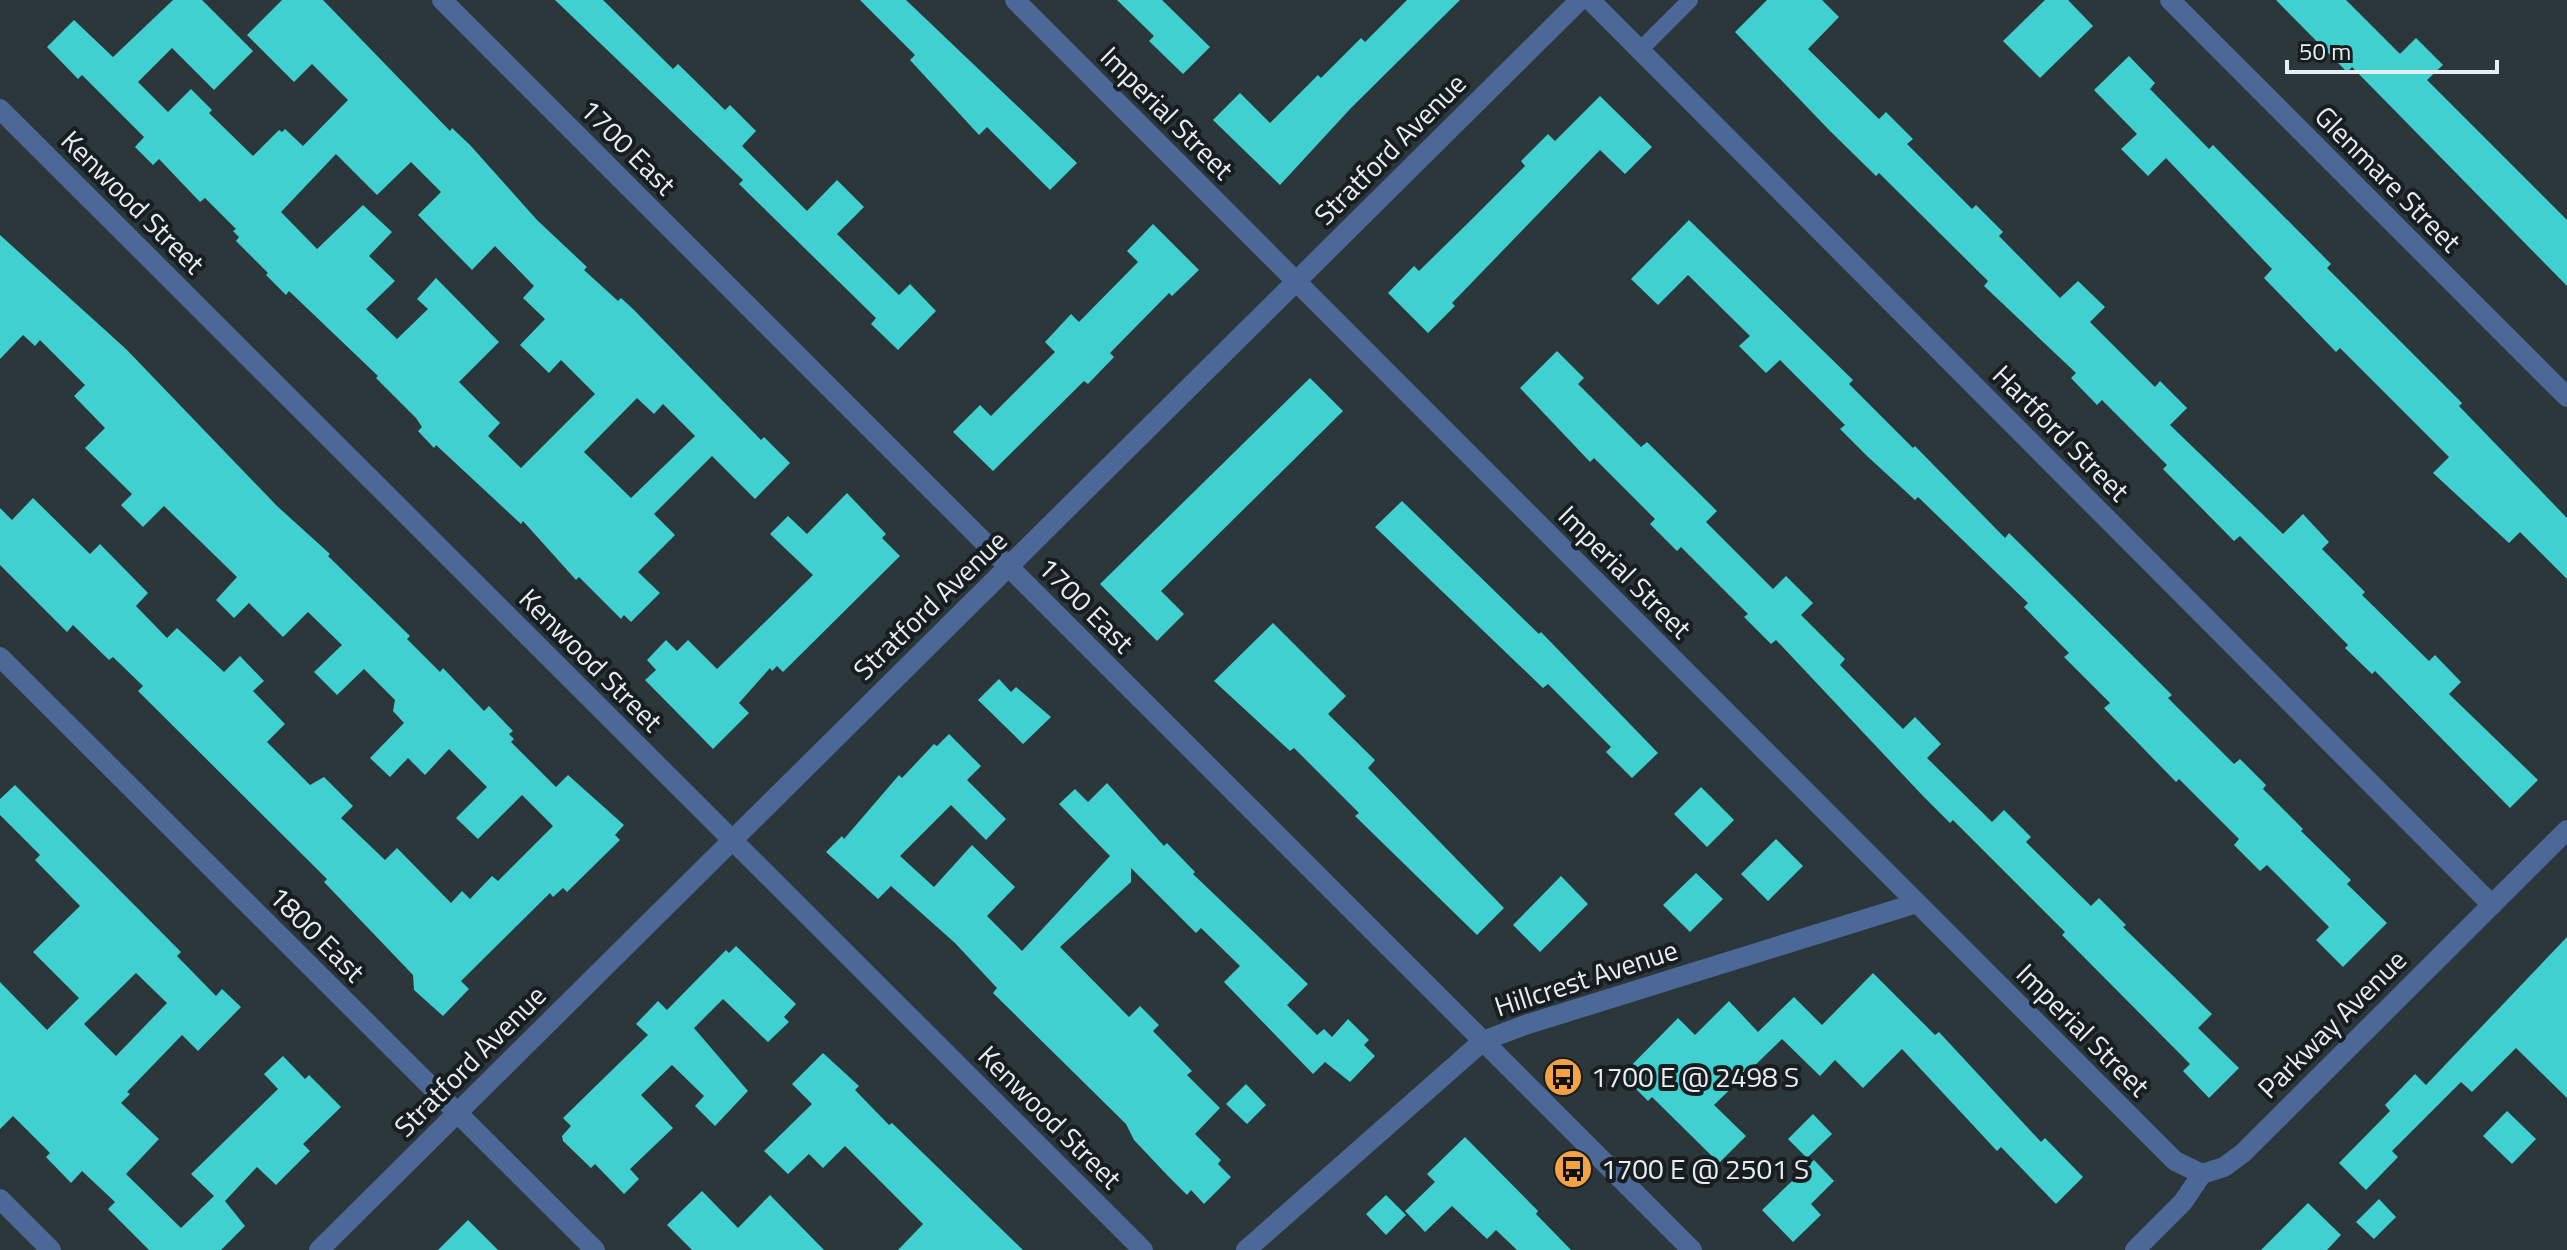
<svg xmlns="http://www.w3.org/2000/svg" width="2567" height="1250" font-family="'Titillium Web',sans-serif">
<style>
.building{fill:#40d0d0;fill-rule:evenodd}
.lines{fill:none;stroke-linecap:round;stroke-linejoin:round}
.service{stroke:#4b6896;stroke-width:16}
.minor{stroke:#4b6896;stroke-width:20}
.tertiary{stroke:#4b6896;stroke-width:20}
.labels{text-anchor:middle;stroke-width:8;stroke-linejoin:round;paint-order:stroke}
.street-label{font-size:28px;fill:#e7eef2;stroke:#181d20}
.poi-label{font-size:28px;fill:#e7eef2;stroke:#181d20;text-anchor:start}
</style>
<rect width="100%" height="100%" fill="#2c373c"/>
<g class="building">
<path d="M 173,0 L 202,0 L 253,51 L 214,90 L 172,48 L 138,82 L 168,112 L 191,89 L 212,110 L 209,113 L 253,156 L 279,130 L 282,132 L 285,129 L 303,146 L 348,100 L 312,64 L 294,82 L 247,35 L 282,0 L 323,0 L 450,131 L 452,128 L 470,145 L 537,220 L 587,267 L 584,270 L 618,301 L 621,298 L 633,309 L 761,440 L 764,437 L 790,463 L 755,499 L 712,456 L 654,514 L 675,535 L 638,572 L 660,593 L 631,622 L 624,615 L 621,619 L 579,577 L 576,580 L 523,521 L 521,524 L 436,445 L 434,448 L 418,431 L 422,427 L 416,418 L 376,378 L 378,376 L 289,291 L 286,295 L 266,275 L 268,273 L 236,241 L 239,237 L 233,231 L 236,229 L 205,198 L 200,202 L 159,159 L 153,165 L 135,147 L 144,137 L 82,75 L 78,79 L 47,47 L 74,20 L 113,57 ZM 336,154 L 377,195 L 411,162 L 441,192 L 418,215 L 472,270 L 495,246 L 534,286 L 523,298 L 545,319 L 520,345 L 549,373 L 561,360 L 595,394 L 521,468 L 488,436 L 500,423 L 459,382 L 499,342 L 436,278 L 417,299 L 428,309 L 397,339 L 366,309 L 395,281 L 369,256 L 392,232 L 363,205 L 317,249 L 281,212 ZM 637,398 L 654,414 L 663,404 L 695,436 L 631,498 L 584,452 Z"/>
<polygon points="555,0 603,0 673,69 678,64 725,110 730,105 756,131 742,146 807,211 837,180 864,207 837,234 899,295 910,284 936,311 898,350 871,324 876,318 739,184 743,180"/>
<polygon points="860,0 906,0 1077,163 1050,190 987,127 979,135 910,60 915,55"/>
<polygon points="1117,0 1162,0 1210,47 1183,74 1149,41 1154,36"/>
<polygon points="1407,0 1460,0 1351,108 1280,185 1213,120 1240,93 1270,123 1318,75 1321,78 1361,38 1365,42"/>
<polygon points="1767,0 1822,0 1839,17 1808,49 1879,119 1886,112 1913,139 1907,144 1972,209 1976,205 2003,232 1999,236 2060,298 2078,281 2105,307 2090,322 2155,387 2160,381 2187,408 2170,425 2283,534 2303,514 2329,542 2322,549 2365,592 2362,595 2429,661 2435,655 2461,682 2449,694 2538,780 2510,808 2375,671 2372,674 2345,648 2348,645 2240,536 2234,541 2163,469 2167,465 2102,400 2097,405 2071,378 2076,373 1984,286 1988,281 1879,173 1876,176 1830,131 1735,32"/>
<polygon points="2045,0 2068,0 2093,26 2040,78 2003,41"/>
<polygon points="2276,0 2346,0 2400,54 2416,38 2443,65 2427,80 2567,220 2567,286 2352,67 2347,72"/>
<polygon points="2129,56 2155,83 2150,89 2209,149 2213,145 2331,264 2327,268 2462,403 2459,406 2567,518 2567,579 2520,532 2509,543 2433,473 2449,457 2340,348 2336,352 2264,278 2272,269 2166,158 2148,176 2121,149 2137,134 2094,90"/>
<polygon points="1600,96 1652,147 1625,174 1600,150 1452,303 1455,306 1428,333 1388,293 1414,266 1419,271 1468,223 1525,166 1521,161 1548,134 1555,141"/>
<polygon points="1689,220 1853,380 1849,384 1913,448 1915,446 2005,538 2009,533 2145,668 2172,695 2168,698 2234,764 2240,759 2266,785 2263,789 2303,829 2301,831 2351,880 2347,884 2387,923 2343,967 2316,940 2329,927 2267,865 2260,871 2234,845 2239,839 2179,779 2176,782 2104,708 2110,703 2064,657 2069,653 2024,607 2028,603 1918,497 1915,500 1867,456 1840,429 1845,425 1780,360 1766,373 1739,346 1750,336 1688,275 1658,305 1631,279"/>
<polygon points="1153,224 1199,270 1172,296 1169,293 1110,353 1114,357 1088,384 1084,381 993,471 953,432 980,405 991,416 1055,352 1045,342 1071,314 1079,322 1138,262 1127,251"/>
<polygon points="0,235 126,349 277,506 330,554 328,556 410,636 407,639 440,672 443,668 484,711 489,706 513,731 509,734 514,739 511,742 556,787 568,775 624,825 615,835 620,840 567,892 563,888 553,897 550,893 461,981 469,989 443,1016 414,990 413,975 324,882 327,879 138,691 143,686 113,657 109,660 73,625 67,632 0,565 0,508 12,520 33,498 90,554 100,544 148,593 136,606 167,638 177,628 224,672 240,656 264,681 253,691 285,724 267,742 310,785 324,777 353,806 341,818 385,860 397,848 451,903 462,891 470,899 492,876 498,881 553,826 522,795 478,839 456,818 487,787 449,749 425,775 408,758 390,777 370,758 404,723 393,711 395,700 364,669 337,695 314,672 342,645 308,612 283,637 249,603 234,618 216,600 237,577 164,506 143,527 121,505 132,494 85,448 105,428 74,396 85,385 40,340 35,346 23,335 0,359"/>
<polygon points="1557,351 1584,378 1578,384 1641,447 1647,442 1717,511 1706,522 1773,589 1786,576 1813,603 1801,615 1845,659 1840,665 1903,729 1915,717 1941,744 1927,758 1992,822 2004,810 2031,837 2026,842 2091,906 2099,898 2126,925 2123,927 2212,1014 2198,1028 2239,1068 2209,1098 2183,1071 2190,1064 2062,935 2065,932 1953,820 1950,823 1923,796 1776,640 1771,644 1744,617 1748,614 1681,547 1677,551 1650,524 1655,519 1594,458 1590,462 1520,388"/>
<polygon points="1310,378 1343,411 1161,591 1184,614 1157,641 1100,584"/>
<polygon points="847,493 886,534 882,538 900,556 783,672 777,666 772,671 770,668 739,703 749,713 713,749 645,680 656,670 647,660 666,640 677,651 688,640 717,669 813,575 770,534 788,516 807,534"/>
<polygon points="1402,501 1539,634 1541,632 1658,753 1632,778 1606,752 1611,747 1548,684 1543,688 1375,527"/>
<polygon points="1273,623 1346,696 1328,714 1375,760 1368,768 1504,908 1477,935 1355,816 1359,813 1294,748 1290,751 1214,681"/>
<polygon points="999,679 1011,692 1016,687 1051,717 1023,744 978,700"/>
<polygon points="949,734 981,766 967,780 1006,819 986,840 951,805 900,856 934,887 972,845 1015,887 987,916 1022,951 1110,856 1059,804 1075,789 1088,802 1107,783 1164,846 1167,843 1195,872 1193,874 1308,984 1287,1005 1317,1035 1324,1029 1332,1037 1348,1019 1369,1040 1364,1045 1375,1056 1350,1082 1325,1062 1313,1074 1224,982 1240,966 1201,928 1196,933 1131,868 1131,882 1060,947 1129,1017 1140,1006 1159,1025 1153,1031 1192,1071 1187,1075 1220,1108 1195,1134 1221,1160 1218,1164 1231,1177 1204,1204 1191,1190 1187,1195 1168,1176 1134,1140 1126,1124 993,993 997,988 955,943 891,886 878,899 826,852 842,836 844,839 899,775 902,778 934,744 937,746"/>
<path d="M 15,785 L 181,952 L 177,956 L 216,996 L 222,989 L 241,1007 L 198,1051 L 182,1035 L 127,1092 L 130,1094 L 121,1103 L 159,1139 L 126,1174 L 181,1228 L 214,1196 L 191,1174 L 278,1089 L 264,1074 L 283,1056 L 305,1079 L 309,1075 L 341,1107 L 303,1144 L 310,1151 L 276,1185 L 257,1167 L 225,1201 L 245,1226 L 221,1250 L 149,1250 L 108,1209 L 115,1202 L 82,1171 L 71,1183 L 46,1157 L 50,1153 L 13,1116 L 0,1129 L 0,982 L 47,1030 L 79,998 L 33,952 L 80,906 L 35,860 L 40,855 L 0,815 L 0,799 ZM 136,973 L 167,1003 L 116,1056 L 84,1024 Z"/>
<polygon points="1701,787 1734,820 1707,847 1674,814"/>
<polygon points="1776,839 1803,866 1768,901 1741,874"/>
<polygon points="1696,873 1723,899 1690,932 1663,905"/>
<polygon points="1561,876 1588,904 1540,952 1513,925"/>
<polygon points="2567,937 2567,1098 2516,1048 2472,1092 2461,1082 2392,1151 2398,1157 2366,1190 2339,1163 2390,1111 2385,1105 2415,1074 2426,1085"/>
<polygon points="736,946 796,1004 784,1017 789,1022 768,1042 723,999 694,1028 748,1091 715,1126 695,1106 704,1096 672,1065 641,1095 673,1128 630,1169 639,1179 624,1194 595,1164 591,1168 563,1141 562,1136 571,1126 563,1118 648,1035 636,1024 658,1001 667,1010 726,950 729,953"/>
<polygon points="1873,973 1935,1035 1939,1032 2041,1142 2045,1138 2083,1177 2056,1204 2001,1147 1997,1151 1902,1049 1863,1088 1835,1060 1820,1076 1782,1039 1714,1105 1746,1136 1719,1163 1652,1097 1648,1101 1622,1075 1678,1018 1695,1035 1729,1001 1758,1032 1794,997 1822,1025"/>
<polygon points="823,1053 859,1086 855,1090 889,1125 892,1123 1023,1250 898,1250 923,1224 845,1146 823,1168 809,1154 788,1174 764,1151 812,1104 792,1084"/>
<polygon points="1246,1084 1266,1105 1247,1124 1226,1104"/>
<polygon points="2507,1111 2536,1139 2512,1164 2483,1136"/>
<polygon points="1813,1114 1832,1134 1807,1158 1788,1139"/>
<polygon points="1465,1137 1538,1211 1536,1214 1571,1250 1517,1250 1496,1230 1487,1239 1452,1206 1425,1232 1405,1211 1435,1182 1427,1174"/>
<polygon points="1814,1160 1834,1181 1811,1204 1821,1215 1793,1242 1762,1210"/>
<polygon points="702,1191 738,1228 770,1195 824,1250 692,1250 667,1225"/>
<polygon points="1386,1195 1406,1215 1386,1235 1366,1214"/>
<polygon points="2379,1199 2396,1217 2374,1239 2356,1222"/>
<polygon points="2308,1203 2341,1235 2327,1250 2261,1250"/>
<polygon points="468,1220 498,1250 438,1250"/>
</g>
<g class="lines">
<polyline class="service" points="1640,50 1690,0"/>
<g class="minor">
<polyline points="1015,0 2175,1161 2202,1174"/>
<polyline points="1590,0 2492,905"/>
<polyline points="2170,0 2567,397"/>
<polyline points="0,109 1143,1250"/>
<polyline points="0,657 595,1250"/>
<polyline points="0,1199 51,1250"/>
<polyline points="319,1250 1580,0"/>
<polyline points="1246,1250 1483,1041 1525,1025 1917,903"/>
<polyline points="2135,1250 2183,1202 2202,1174 2224,1167 2243,1153 2567,830"/>
</g>
<polyline class="tertiary" points="442,0 1692,1250"/>
</g>
<defs>
<symbol id="bus-disc" viewBox="-11 -11 22 22"><circle r="9.5" fill="#f4a344" stroke="#181d20"/><path d="M-5-6H5V4H4V6H2V4H-2V6H-4V4H-5ZM-3.5-4V0h7V-4ZM-3.5 1.2v1.5H-2V1.2ZM2 1.2v1.5H3.5V1.2Z" fill="#111"/></symbol>
</defs>
<g fill-rule="evenodd">
<use href="#bus-disc" x="1541" y="1055" width="44" height="44"/>
<use href="#bus-disc" x="1551" y="1147" width="44" height="44"/>
</g>
<g class="labels">
<g class="street-label">
<text transform="translate(1167 113) rotate(45)" y="10">Imperial Street</text>
<text transform="translate(628 147) rotate(45)" y="10">1700 East</text>
<text transform="translate(1390 149) rotate(-45)" y="10">Stratford Avenue</text>
<text transform="translate(2388 179) rotate(45)" y="10">Glenmare Street</text>
<text transform="translate(133 202) rotate(45)" y="10">Kenwood Street</text>
<text transform="translate(2061 433) rotate(45)" y="10">Hartford Street</text>
<text transform="translate(1625 572) rotate(45)" y="10">Imperial Street</text>
<text transform="translate(930 605) rotate(-44)" y="10">Stratford Avenue</text>
<text transform="translate(1086 605) rotate(45)" y="10">1700 East</text>
<text transform="translate(591 660) rotate(45)" y="10">Kenwood Street</text>
<text transform="translate(317 934) rotate(45)" y="10">1800 East</text>
<text transform="translate(1586 978) rotate(-18)" y="10">Hillcrest Avenue</text>
<text transform="translate(2332 1024) rotate(-45)" y="10">Parkway Avenue</text>
<text transform="translate(2083 1030) rotate(45)" y="10">Imperial Street</text>
<text transform="translate(470 1061) rotate(-45)" y="10">Stratford Avenue</text>
<text transform="translate(1050 1117) rotate(45)" y="10">Kenwood Street</text>
</g>
<g class="poi-label">
<text x="1591" y="1087">1700 E @ 2498 S</text>
<text x="1601" y="1179">1700 E @ 2501 S</text>
</g>
</g>
<path d="M2287 60v12h210v-12" fill="none" stroke="#e7eef2" stroke-width="4"/>
<text x="2299" y="60" font-size="24" fill="#e7eef2" stroke="#181d20" stroke-width="6" paint-order="stroke">50 m</text>
</svg>
